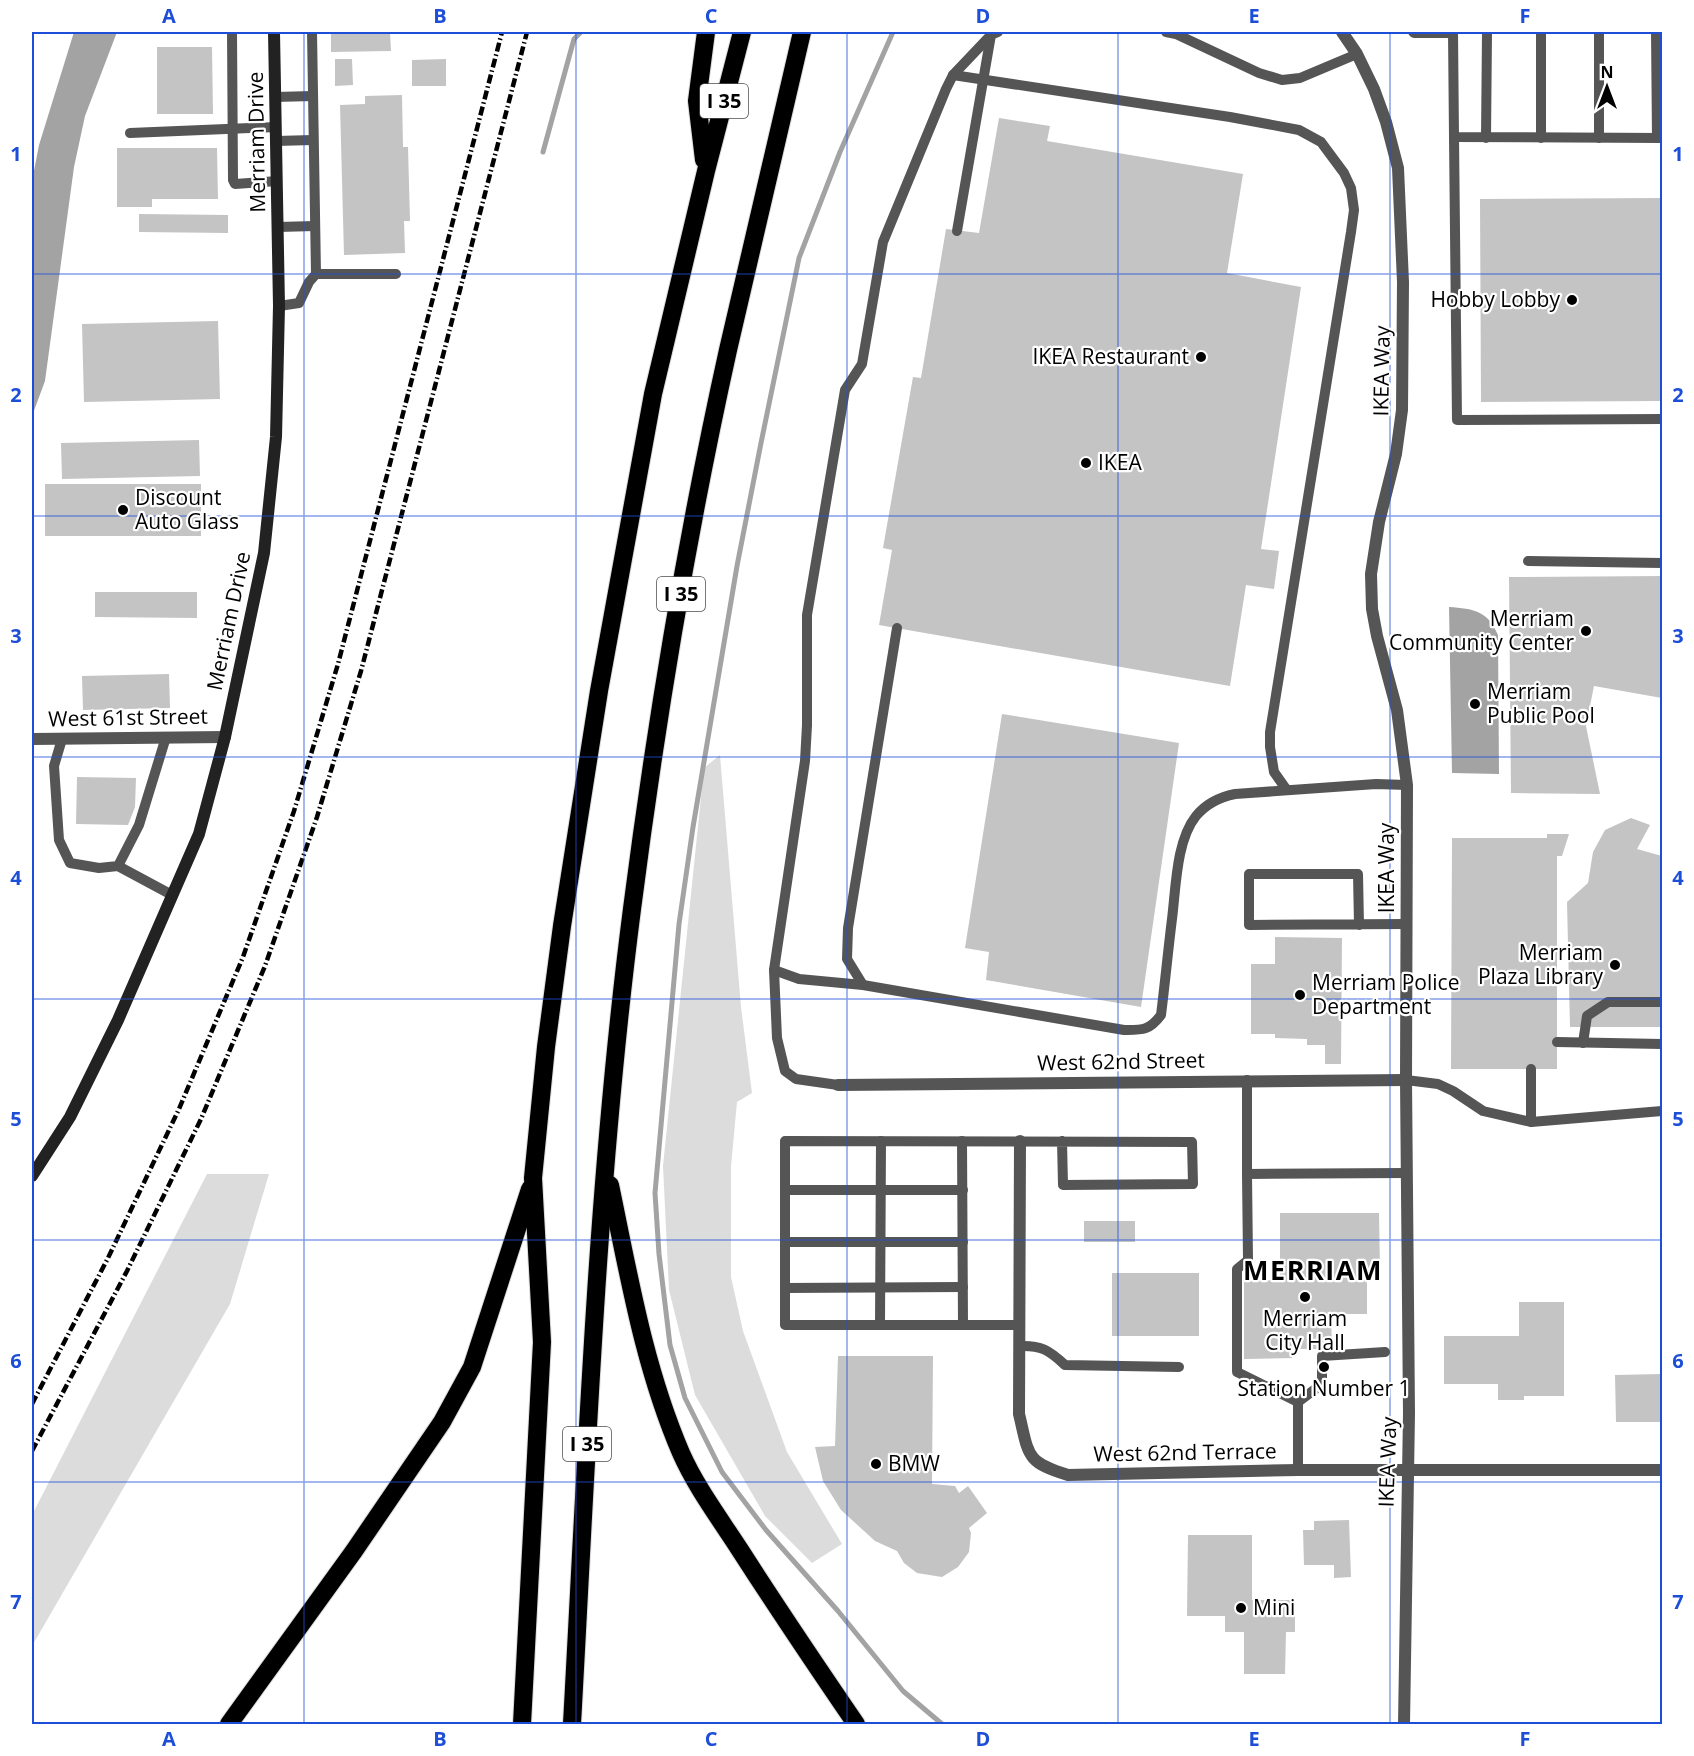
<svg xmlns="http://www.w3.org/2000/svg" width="1694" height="1756" font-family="'Open Sans',sans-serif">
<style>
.green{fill:#dcdcdc}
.water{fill:#a3a3a3}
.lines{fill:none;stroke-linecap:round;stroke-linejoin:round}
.stream{stroke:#a3a3a3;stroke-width:5}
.building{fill:#c4c4c4}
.motorway-casing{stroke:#dbdbdb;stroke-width:20}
.service{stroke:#555;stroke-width:10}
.minor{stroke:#555;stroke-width:12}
.tertiary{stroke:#555;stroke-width:12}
.secondary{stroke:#222;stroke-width:12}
.motorway{stroke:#000;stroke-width:18}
.rail{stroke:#000;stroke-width:4.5;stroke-dasharray:9 3 1.5 3;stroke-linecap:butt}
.grid{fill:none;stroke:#1d4ed8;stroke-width:1.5;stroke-opacity:0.55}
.poi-dot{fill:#000;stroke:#fff;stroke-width:2}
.labels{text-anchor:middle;stroke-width:4.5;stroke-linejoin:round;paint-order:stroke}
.shield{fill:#fff;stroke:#4c4c4c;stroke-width:1.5}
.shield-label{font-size:20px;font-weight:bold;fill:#000}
.street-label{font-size:21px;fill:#000;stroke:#fff}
.poi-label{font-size:21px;fill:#000;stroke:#fff;text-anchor:start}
.district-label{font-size:27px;font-weight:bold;letter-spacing:1.5px;fill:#000;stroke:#fff}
.neatline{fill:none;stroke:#1d4ed8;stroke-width:2}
.grid-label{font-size:20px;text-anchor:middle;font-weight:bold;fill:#1d4ed8}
</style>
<rect width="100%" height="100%" fill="#fff"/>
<g class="green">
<polygon points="720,755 741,1007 752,1093 737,1102 731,1166 731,1277 743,1331 787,1452 842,1544 812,1563 765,1516 695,1395 669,1290 663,1166 704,768"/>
<polygon points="207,1174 269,1174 230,1304 32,1646 32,1515"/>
</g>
<g class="water">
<polygon points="74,32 117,32 85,116 74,167 45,381 32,416 32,181 39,145"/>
<path d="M 1449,607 C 1474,609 1487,610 1498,635 L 1499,774 L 1452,773 Z"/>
</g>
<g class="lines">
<g class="stream">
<polyline points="893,32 840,152 799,258 761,443 737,566 693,827 679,924 655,1193 659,1254 670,1345 685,1398 722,1472 766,1530 838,1611 903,1691 942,1724"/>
<polyline points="543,152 574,39 581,32"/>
</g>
</g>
<g class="building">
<polygon points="331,32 390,32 391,51 331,52"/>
<polygon points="157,47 212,47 213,114 157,114"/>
<polygon points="335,59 352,59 353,85 335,86"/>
<polygon points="446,59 446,86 412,86 412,60"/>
<polygon points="402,95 403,147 408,147 410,221 404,221 405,253 344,255 340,105 365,104 365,96"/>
<polygon points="999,118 1050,126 1047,141 1243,174 1227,273 1301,287 1261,549 1279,551 1274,589 1246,585 1230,686 879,625 892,550 883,548 913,377 921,378 946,229 979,233"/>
<polygon points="117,148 217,148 218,199 152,199 152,207 117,207"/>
<polygon points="1662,198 1662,401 1481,402 1480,199"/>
<polygon points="139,214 228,215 228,233 139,232"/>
<polygon points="218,321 220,399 84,402 82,324"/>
<polygon points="199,440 200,476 62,479 61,443"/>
<rect x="45" y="484" width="156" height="52"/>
<polygon points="1662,576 1662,698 1594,686 1586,726 1600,794 1511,793 1509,577"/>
<polygon points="95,592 197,592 197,618 95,617"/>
<polygon points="169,674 170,708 83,710 82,676"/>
<polygon points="1002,714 1179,743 1141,1007 986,980 989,952 965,948"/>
<polygon points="77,777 136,778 135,807 128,825 76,824"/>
<polygon points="1631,818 1650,825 1637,849 1662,856 1662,1027 1570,1027 1567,902 1588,883 1593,852 1605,830"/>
<polygon points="1547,834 1569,834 1562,856 1557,856 1557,1069 1451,1069 1452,838 1547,838"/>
<polygon points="1275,937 1342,938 1341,1064 1325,1064 1325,1045 1307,1045 1307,1039 1275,1038 1275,1034 1251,1034 1251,964 1275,964"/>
<polygon points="1280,1213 1379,1213 1380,1271 1367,1271 1367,1314 1331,1314 1332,1349 1292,1349 1292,1358 1244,1359 1244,1281 1280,1280"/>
<rect x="1084" y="1221" width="51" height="21"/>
<rect x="1112" y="1273" width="87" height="63"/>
<polygon points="1519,1302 1564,1302 1564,1396 1524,1396 1524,1400 1498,1400 1498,1384 1444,1384 1444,1336 1519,1336"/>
<polygon points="838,1356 933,1356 932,1484 955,1486 959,1493 968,1486 987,1513 969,1528 971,1533 969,1552 958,1567 942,1577 917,1573 904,1563 897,1551 875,1541 841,1510 823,1481 815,1447 835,1446"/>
<polygon points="1662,1374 1662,1422 1616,1422 1615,1375"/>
<polygon points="1349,1520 1351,1577 1334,1578 1334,1565 1304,1565 1303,1530 1314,1530 1314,1521"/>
<polygon points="1188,1535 1252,1535 1252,1600 1295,1600 1295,1632 1286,1632 1285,1674 1244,1674 1244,1632 1225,1632 1225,1616 1187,1616"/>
</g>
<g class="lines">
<defs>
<g id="motorway">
<polyline points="704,160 697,101 706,32"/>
<path d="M 610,1185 C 629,1276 644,1367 681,1453 C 696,1487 720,1519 740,1550 C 778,1609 817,1667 856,1724"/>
<polyline points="229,1724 354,1551 442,1422 472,1367 530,1189"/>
<polyline points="522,1724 542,1342 533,1178 546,1047 562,926 599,691 653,394 706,171 742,32"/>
<path d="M 572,1724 C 587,1453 597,1180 632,909 C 656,722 687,535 728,350 C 752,244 777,138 802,32"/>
</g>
</defs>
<use href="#motorway" class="motorway-casing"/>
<g class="service">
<polyline points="232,32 233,180 235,184 277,181"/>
<polyline points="312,32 316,274 396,274"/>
<polyline points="1166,32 1176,34 1259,73 1282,80 1300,78 1357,54"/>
<polyline points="1413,32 1414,33 1453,33"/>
<polyline points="1453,32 1454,137 1662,138"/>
<polyline points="1541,32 1541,138"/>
<polyline points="1599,32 1599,138"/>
<polyline points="1656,32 1657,138"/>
<polyline points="953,75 1230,117 1299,130 1321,142 1344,173 1351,188 1354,210 1351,232 1270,732 1270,747 1274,772 1286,789"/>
<polyline points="275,97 313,96"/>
<polyline points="130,133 276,127"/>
<polyline points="1454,137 1457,420 1662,419"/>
<polyline points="1486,138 1487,32"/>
<polyline points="276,141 313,140"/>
<polyline points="278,227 315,226"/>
<polyline points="957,231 991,35 998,32"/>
<polyline points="279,306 299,303 309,282 316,274"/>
<polyline points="1528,561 1662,563"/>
<polyline points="62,739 54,766 59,840 70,863 99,868 118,866 139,825 166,737"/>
<polyline points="118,866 172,895"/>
<polyline points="1359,925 1358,874 1249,874 1249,925 1406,924"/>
<path d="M 774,970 L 799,979 L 863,985 L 1124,1030 C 1142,1030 1149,1031 1161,1015 C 1165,983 1168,951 1172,919 C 1176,888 1176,841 1196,816 C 1206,804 1220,797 1235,794 L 1376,784 L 1407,785"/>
<polyline points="863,985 847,959 848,928 897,628"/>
<polyline points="1557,1042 1662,1044"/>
<polyline points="1583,1043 1587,1016 1608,1002 1662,1002"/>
<polyline points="1531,1069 1531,1122"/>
<polyline points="1247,1080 1247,1174"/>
<polyline points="1406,1080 1438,1084 1453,1091 1483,1111 1531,1122 1662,1111"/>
<polyline points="838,1085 796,1079 785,1071 777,1038 774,970 805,761 807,725 807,615 845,390 862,364 883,242 946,89 953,75 991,35"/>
<polyline points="962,1141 963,1325"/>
<polyline points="785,1190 963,1190"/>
<polyline points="785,1242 963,1242"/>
<polyline points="785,1288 963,1287"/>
<polyline points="880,1325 881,1141"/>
<path d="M 1019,1325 L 785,1325 L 785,1141 C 921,1141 1057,1141 1192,1142 L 1193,1184 L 1063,1185 L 1062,1141"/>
<path d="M 1019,1346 C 1041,1345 1049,1350 1065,1365 L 1179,1367"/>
<polyline points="1298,1402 1322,1384 1322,1356 1385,1352"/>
<polyline points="1298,1470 1298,1402 1237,1372 1237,1269 1248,1260 1247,1174 1406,1173"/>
</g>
<g class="minor">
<polyline points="32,739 225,737"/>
<polyline points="838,1085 1406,1080"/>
<path d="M 1020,1141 L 1019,1414 C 1029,1455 1025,1462 1068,1475 L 1298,1470 L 1662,1470"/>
</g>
<polyline class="tertiary" points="1342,32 1357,54 1374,89 1386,122 1398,168 1403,282 1402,410 1396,454 1379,522 1371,574 1372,609 1377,636 1397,710 1407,785 1406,1080 1409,1413 1404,1724"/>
<polyline class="secondary" points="32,1176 70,1117 118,1020 199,834 225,737 264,553 276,437 279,306 274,32"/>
<use href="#motorway" class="motorway"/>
<g class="rail">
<polyline points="32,1404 108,1258 179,1109 243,957 294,811 338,664 502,32"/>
<polyline points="32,1451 127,1271 201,1119 265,966 317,817 361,671 527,32"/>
</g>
</g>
<path class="grid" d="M 304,32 L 304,1724M 576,32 L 576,1724M 847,32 L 847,1724M 1118,32 L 1118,1724M 1390,32 L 1390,1724M 32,274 L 1662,274M 32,516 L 1662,516M 32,757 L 1662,757M 32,999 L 1662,999M 32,1240 L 1662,1240M 32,1482 L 1662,1482"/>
<g class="poi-dot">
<circle cx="1572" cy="300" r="6"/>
<circle cx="1201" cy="357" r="6"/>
<circle cx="1086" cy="463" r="6"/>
<circle cx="123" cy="510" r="6"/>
<circle cx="1586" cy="631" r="6"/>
<circle cx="1475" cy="704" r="6"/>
<circle cx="1615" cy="965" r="6"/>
<circle cx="1300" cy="995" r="6"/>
<circle cx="1305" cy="1297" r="6"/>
<circle cx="1324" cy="1367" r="6"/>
<circle cx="876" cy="1464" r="6"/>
<circle cx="1241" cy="1608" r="6"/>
</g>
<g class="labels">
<g class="shield">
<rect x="700" y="84" width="48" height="34" rx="4.5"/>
<rect x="657" y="577" width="48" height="34" rx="4.5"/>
<rect x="563" y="1427" width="48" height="34" rx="4.5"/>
</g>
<g class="shield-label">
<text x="724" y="108">I 35</text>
<text x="681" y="601">I 35</text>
<text x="587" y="1451">I 35</text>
</g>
<g class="street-label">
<text transform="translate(257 142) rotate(-91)" y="7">Merriam Drive</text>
<text transform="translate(1382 371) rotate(-89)" y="7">IKEA Way</text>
<text transform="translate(229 621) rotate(-78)" y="7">Merriam Drive</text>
<text transform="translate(128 718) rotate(-1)" y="7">West 61st Street</text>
<text transform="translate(1387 868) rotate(-90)" y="7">IKEA Way</text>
<text transform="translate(1121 1062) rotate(-1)" y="7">West 62nd Street</text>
<text transform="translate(1185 1453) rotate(-1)" y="7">West 62nd Terrace</text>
<text transform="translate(1388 1462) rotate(-88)" y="7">IKEA Way</text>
</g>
<g class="poi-label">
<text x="1560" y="307" text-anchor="end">Hobby Lobby</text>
<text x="1189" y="364" text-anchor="end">IKEA Restaurant</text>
<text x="1098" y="470">IKEA</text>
<text x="135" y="505">Discount<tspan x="135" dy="24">Auto Glass</tspan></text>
<text x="1574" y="626" text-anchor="end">Merriam<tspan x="1574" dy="24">Community Center</tspan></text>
<text x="1487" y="699">Merriam<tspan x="1487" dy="24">Public Pool</tspan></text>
<text x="1603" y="960" text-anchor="end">Merriam<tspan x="1603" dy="24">Plaza Library</tspan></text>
<text x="1312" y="990">Merriam Police<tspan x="1312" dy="24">Department</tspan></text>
<text x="1305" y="1326" text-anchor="middle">Merriam<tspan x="1305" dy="24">City Hall</tspan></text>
<text x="1324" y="1396" text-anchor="middle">Station Number 1</text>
<text x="888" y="1471">BMW</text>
<text x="1253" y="1615">Mini</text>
</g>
<g class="district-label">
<text x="1313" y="1280">MERRIAM</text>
</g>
</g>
<rect width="1694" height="1756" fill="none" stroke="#ffffff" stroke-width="66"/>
<g transform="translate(1607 87)" stroke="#ffffff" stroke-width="4.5" paint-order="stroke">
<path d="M0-4.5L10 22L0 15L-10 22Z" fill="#000000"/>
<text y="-9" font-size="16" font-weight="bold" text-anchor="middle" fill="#000000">N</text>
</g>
<rect x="33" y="33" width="1628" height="1690" class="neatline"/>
<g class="grid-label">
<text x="169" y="23">A</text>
<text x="440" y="23">B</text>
<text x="711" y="23">C</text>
<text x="983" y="23">D</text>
<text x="1254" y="23">E</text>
<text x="1525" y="23">F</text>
<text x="16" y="161">1</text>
<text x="1678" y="161">1</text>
<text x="16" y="402">2</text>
<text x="1678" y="402">2</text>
<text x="16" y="643">3</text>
<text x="1678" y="643">3</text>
<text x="16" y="885">4</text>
<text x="1678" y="885">4</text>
<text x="16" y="1126">5</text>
<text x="1678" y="1126">5</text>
<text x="16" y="1368">6</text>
<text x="1678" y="1368">6</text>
<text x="16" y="1609">7</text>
<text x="1678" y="1609">7</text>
<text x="169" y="1746">A</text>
<text x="440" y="1746">B</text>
<text x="711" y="1746">C</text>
<text x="983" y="1746">D</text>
<text x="1254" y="1746">E</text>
<text x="1525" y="1746">F</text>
</g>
</svg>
